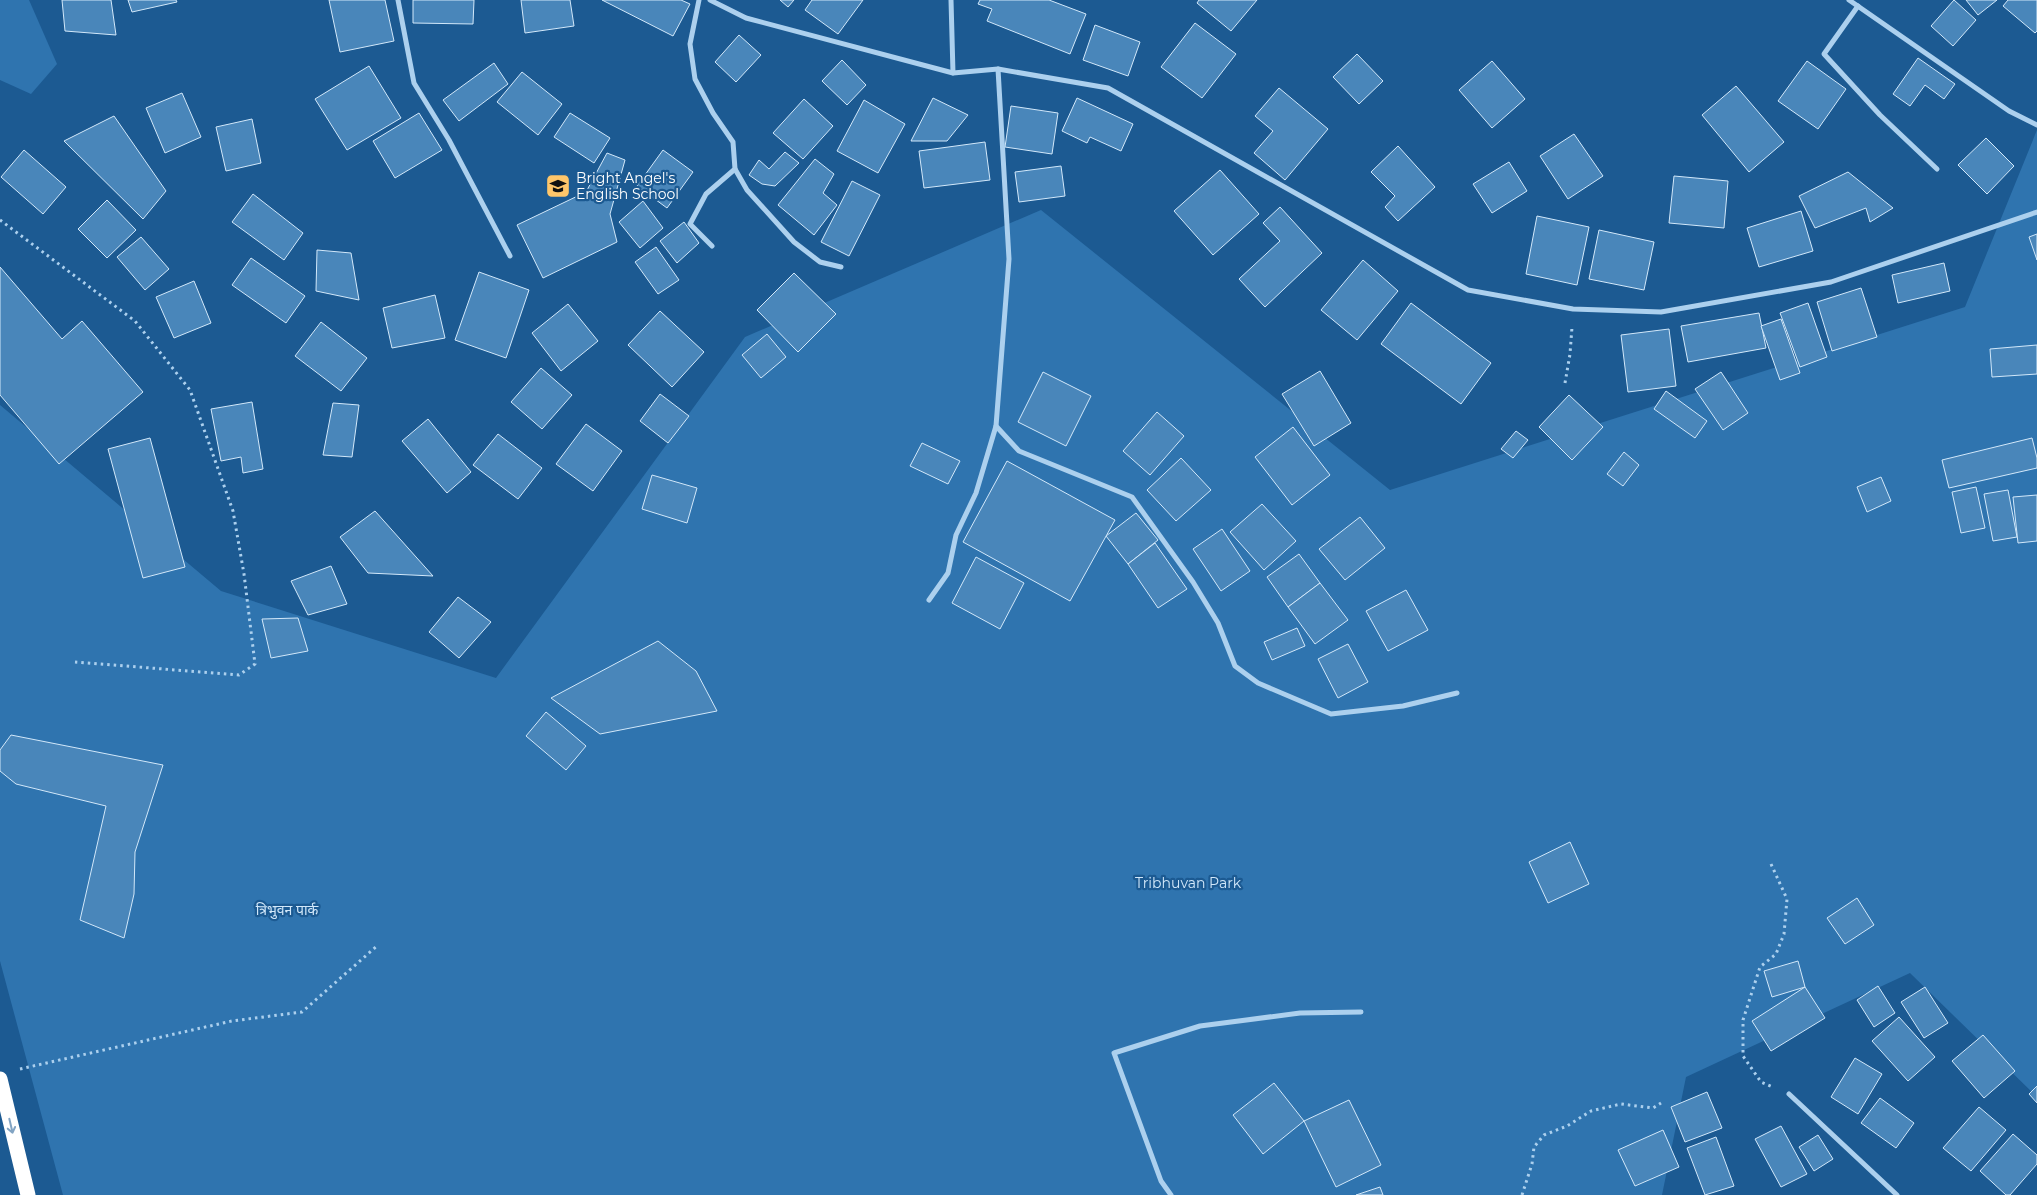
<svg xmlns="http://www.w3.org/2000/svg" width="2037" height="1195" font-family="Montserrat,'Noto Sans Devanagari',sans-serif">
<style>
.green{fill:#2f74af}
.building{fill:#4986ba;stroke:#d2e8fa}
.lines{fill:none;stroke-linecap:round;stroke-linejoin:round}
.path{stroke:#acd0ee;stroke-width:3;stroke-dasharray:2.5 4;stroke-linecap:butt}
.street{stroke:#acd0ee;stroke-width:5}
.highway{stroke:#fff;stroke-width:15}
.oneway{stroke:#82a4c3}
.labels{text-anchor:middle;stroke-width:4.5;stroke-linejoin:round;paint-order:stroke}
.poi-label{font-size:14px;fill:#fff;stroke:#1c5a92;text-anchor:start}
.park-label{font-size:14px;fill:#d2e8fa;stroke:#1c5a92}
</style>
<rect width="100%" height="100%" fill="#1c5a92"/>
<g class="green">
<polygon points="0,0 29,0 57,64 31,94 0,80"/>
<polygon points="2037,130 2037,1097 1910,973 1686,1077 1662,1195 63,1195 0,961 0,405 221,591 496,678 745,337 1041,210 1390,490 1965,307"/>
</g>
<g class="building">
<polygon points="62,0 111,0 116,35 65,31"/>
<polygon points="128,0 176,0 177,2 132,12"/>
<polygon points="329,0 385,0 394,41 340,52"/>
<polygon points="413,0 474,0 473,24 413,23"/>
<polygon points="521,0 570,0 574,26 525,33"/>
<polygon points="602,0 681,0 690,4 673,36"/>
<polygon points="780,0 794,0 788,7"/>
<polygon points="812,0 863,0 838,34 805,10"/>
<polygon points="980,0 1049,0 1086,14 1070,54 987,21 992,9 978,4"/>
<polygon points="1199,0 1257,0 1231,31 1197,3"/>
<polygon points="1954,0 1976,20 1953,46 1931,26"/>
<polygon points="1966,0 1997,0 1978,15"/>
<polygon points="2008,0 2037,0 2037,31 2035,33 2003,6"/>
<polygon points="1195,23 1236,54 1202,98 1161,67"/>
<polygon points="1095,25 1140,42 1128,76 1083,60"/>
<polygon points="739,35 761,55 736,82 715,62"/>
<polygon points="1357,54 1383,81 1359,104 1333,77"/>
<polygon points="1918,58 1955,84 1944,99 1925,85 1910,106 1893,94"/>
<polygon points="842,60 866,85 847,105 822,81"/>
<polygon points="1492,61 1525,99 1492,128 1459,90"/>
<polygon points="1807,61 1846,89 1818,129 1778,101"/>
<polygon points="494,63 508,84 459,121 443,100"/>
<polygon points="369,66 401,118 347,150 315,99"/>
<polygon points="522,72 562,104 538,135 497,102"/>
<polygon points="1736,86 1784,142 1749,172 1702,115"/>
<polygon points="1279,88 1328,129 1285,180 1254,153 1273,131 1255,116"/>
<polygon points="182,93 201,137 165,153 146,108"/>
<polygon points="933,98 968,115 947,141 911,141"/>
<polygon points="1077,98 1133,124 1121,151 1090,137 1087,143 1062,131"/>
<polygon points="804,99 833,126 803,159 773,133"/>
<polygon points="864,100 905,124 878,173 837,151"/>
<polygon points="1011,106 1058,113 1052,154 1005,147"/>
<polygon points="419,113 442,150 395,178 373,141"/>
<polygon points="570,113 610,138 594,163 554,137"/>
<polygon points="114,116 166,191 143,219 64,141"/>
<polygon points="252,119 261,163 226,171 216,127"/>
<polygon points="1574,134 1603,176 1568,199 1540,156"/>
<polygon points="1986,138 2014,166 1987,194 1958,165"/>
<polygon points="985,142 990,180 924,188 919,151"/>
<polygon points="1398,146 1435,187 1398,221 1385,207 1395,196 1371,172"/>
<polygon points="24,150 66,187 43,214 1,177"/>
<polygon points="663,150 693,172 667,208 637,186"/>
<polygon points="785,152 799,163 775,186 762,184 749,175 759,160 769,169"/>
<polygon points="607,153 625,160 610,214 617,242 543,278 517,225 586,192"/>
<polygon points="815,159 834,174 823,193 837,205 814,235 778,205"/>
<polygon points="1509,162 1527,191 1492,213 1473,184"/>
<polygon points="1061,166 1065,196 1019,202 1015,172"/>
<polygon points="1220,170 1259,214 1213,255 1174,211"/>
<polygon points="1848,172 1893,208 1870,222 1866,208 1815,228 1799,196"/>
<polygon points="1674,176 1728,181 1724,228 1669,223"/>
<polygon points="852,181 880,195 849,256 821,242"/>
<polygon points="253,194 303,233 284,260 232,222"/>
<polygon points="107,200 136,230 107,258 78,229"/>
<polygon points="643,201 663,228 640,248 619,222"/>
<polygon points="1280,207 1322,253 1265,307 1239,279 1280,241 1263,223"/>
<polygon points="1801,211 1813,251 1759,267 1747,228"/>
<polygon points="1537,216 1589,227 1577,285 1526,274"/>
<polygon points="684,222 699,243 677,263 660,241"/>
<polygon points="1599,230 1654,242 1644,290 1589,279"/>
<polygon points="2037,234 2037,260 2029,237"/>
<polygon points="141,237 169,269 145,290 117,257"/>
<polygon points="656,247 679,280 658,294 635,262"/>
<polygon points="317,250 351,253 359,300 316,291"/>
<polygon points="251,258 305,296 286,323 232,285"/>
<polygon points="1363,260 1398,291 1357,340 1321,310"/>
<polygon points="1944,263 1950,291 1898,303 1892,275"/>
<polygon points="0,267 62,339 82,321 143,392 59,464 0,395"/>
<polygon points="479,272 529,290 506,358 455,340"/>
<polygon points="794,273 836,314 798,352 757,310"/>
<polygon points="194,281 211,323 174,338 156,297"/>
<polygon points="1861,288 1877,337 1832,351 1817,302"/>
<polygon points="435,295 445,338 392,348 383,308"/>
<polygon points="1411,303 1491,363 1461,404 1381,344"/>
<polygon points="1808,303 1827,357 1800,367 1780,313"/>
<polygon points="568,304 598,341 561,371 532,333"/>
<polygon points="660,311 704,352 672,387 628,345"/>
<polygon points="1759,313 1766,348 1688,362 1681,326"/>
<polygon points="1781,319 1800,373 1780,380 1761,326"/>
<polygon points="321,322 367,358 341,391 295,356"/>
<polygon points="1669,329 1676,386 1628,392 1621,335"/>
<polygon points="767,334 786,357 761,378 742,355"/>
<polygon points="2037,345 2037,374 1992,377 1990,349"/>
<polygon points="541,368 572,395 542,429 511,402"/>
<polygon points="1320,371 1351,423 1314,446 1282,394"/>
<polygon points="1043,372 1091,396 1066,446 1018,422"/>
<polygon points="1721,372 1748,413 1723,430 1695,389"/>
<polygon points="1666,391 1707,421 1695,438 1654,409"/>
<polygon points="660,394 689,416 668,443 640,421"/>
<polygon points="1569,395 1603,427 1572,460 1539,427"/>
<polygon points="252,402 263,469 243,473 241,457 221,461 211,409"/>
<polygon points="333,403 359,405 352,457 323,455"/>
<polygon points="1157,412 1184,436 1150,475 1123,451"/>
<polygon points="428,419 471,472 447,493 402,441"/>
<polygon points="586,424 622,451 593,491 556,464"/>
<polygon points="1293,427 1330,475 1292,505 1255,457"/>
<polygon points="1516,431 1528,440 1513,458 1501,449"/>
<polygon points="498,434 542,468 518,499 473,465"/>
<polygon points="150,438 185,567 143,578 108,449"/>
<polygon points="2032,438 2037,458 2037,468 1949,488 1942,460"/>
<polygon points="922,443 960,461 948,484 910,466"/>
<polygon points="1624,452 1639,465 1623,486 1607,474"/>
<polygon points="1181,458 1211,490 1176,521 1147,490"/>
<polygon points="1007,461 1115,520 1070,601 963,542"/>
<polygon points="652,475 697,488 687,523 642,509"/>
<polygon points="1881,477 1891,501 1867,512 1857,487"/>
<polygon points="1976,487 1985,528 1961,533 1952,492"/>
<polygon points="2008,490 2017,537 1993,541 1984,494"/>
<polygon points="2037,495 2037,541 2018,543 2013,497"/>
<polygon points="1262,504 1296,541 1264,570 1230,532"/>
<polygon points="375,511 433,576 368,573 340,537"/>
<polygon points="1136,513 1158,540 1128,564 1106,536"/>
<polygon points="1360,517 1385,548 1345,580 1319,549"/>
<polygon points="1222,529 1250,571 1221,591 1193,549"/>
<polygon points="1155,543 1187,589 1158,608 1128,564"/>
<polygon points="1299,554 1320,583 1288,607 1267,577"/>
<polygon points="976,557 1024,583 1000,629 952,603"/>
<polygon points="331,566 347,604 308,615 291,581"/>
<polygon points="1320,583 1348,620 1315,644 1288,607"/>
<polygon points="1406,590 1428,630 1388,651 1366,611"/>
<polygon points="458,597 491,622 459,658 429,632"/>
<polygon points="298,618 308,651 271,658 262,619"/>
<polygon points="1297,628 1305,646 1272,660 1264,642"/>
<polygon points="658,641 696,671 717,711 600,734 551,698"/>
<polygon points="1348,644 1368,682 1338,698 1318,659"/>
<polygon points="546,712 586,746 566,770 526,736"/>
<polygon points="11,735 163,765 135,852 134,894 124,938 80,920 106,806 16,784 0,771 0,750"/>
<polygon points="1570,842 1589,884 1548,903 1529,862"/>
<polygon points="1857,898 1874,925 1845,944 1827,918"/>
<polygon points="1798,961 1805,987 1772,997 1764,971"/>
<polygon points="1878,986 1895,1013 1874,1027 1857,1000"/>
<polygon points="1805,987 1825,1018 1771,1051 1752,1021"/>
<polygon points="1925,987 1948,1023 1924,1038 1901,1002"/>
<polygon points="1899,1017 1935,1057 1908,1081 1872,1041"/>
<polygon points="1983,1035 2015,1071 1984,1098 1952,1061"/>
<polygon points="1855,1058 1882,1074 1858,1114 1831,1097"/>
<polygon points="1274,1083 1304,1121 1263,1154 1233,1115"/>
<polygon points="2037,1086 2037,1103 2029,1094"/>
<polygon points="1707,1092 1722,1128 1685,1142 1671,1107"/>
<polygon points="1880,1098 1914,1123 1896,1148 1861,1123"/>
<polygon points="1349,1100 1381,1165 1336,1187 1304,1121"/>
<polygon points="1979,1107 2006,1130 1971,1171 1943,1148"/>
<polygon points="1781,1126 1807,1174 1781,1187 1755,1139"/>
<polygon points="1663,1130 1679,1167 1635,1186 1618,1150"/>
<polygon points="2013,1134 2037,1155 2037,1164 2010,1195 2006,1195 1980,1171"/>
<polygon points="1818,1135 1833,1159 1814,1171 1799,1147"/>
<polygon points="1716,1137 1734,1186 1705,1195 1687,1148"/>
<polygon points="1380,1187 1383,1195 1356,1195"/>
</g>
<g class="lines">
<g class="path">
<polyline points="0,220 135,321 190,390 233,511 244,574 255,664 239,675 75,662"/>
<polyline points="1565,383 1570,354 1572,327"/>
<polyline points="1771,864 1787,899 1784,934 1776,954 1760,967 1743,1020 1743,1056 1761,1082 1773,1087"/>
<polyline points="20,1069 232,1021 302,1012 378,945"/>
<polyline points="1522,1195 1532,1164 1534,1147 1544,1135 1567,1126 1591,1111 1621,1104 1653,1108 1661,1103"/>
</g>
<g class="street">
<polyline points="398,0 414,83 449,140 510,256"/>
<polyline points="699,0 690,44 695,79 713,113 733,142 735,169 706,194 690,224 712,246"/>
<polyline points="710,0 746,18 953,73 998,69 1108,88 1468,290 1573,309 1661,312 1831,282 2037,212"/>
<polyline points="951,0 953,73"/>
<polyline points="1849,0 2009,111 2037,125"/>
<polyline points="1858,6 1824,54 1880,115 1937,169"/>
<polyline points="998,69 1009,259 996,426 1019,451 1132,497 1193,582 1218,623 1235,666 1258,683 1331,714 1403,706 1457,693"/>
<polyline points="735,169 747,190 794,242 820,262 841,267"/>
<polyline points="929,600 948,573 956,535 976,493 996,426"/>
<polyline points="1789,1094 1897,1195"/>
<polyline points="1171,1195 1161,1181 1114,1053 1200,1026 1300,1013 1361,1012"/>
</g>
<polyline class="highway" points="0,1079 28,1195"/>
</g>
<defs><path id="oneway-shaft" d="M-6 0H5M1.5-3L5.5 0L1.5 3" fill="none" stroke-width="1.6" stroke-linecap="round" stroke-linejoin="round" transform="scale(1.25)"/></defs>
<use class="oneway" href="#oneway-shaft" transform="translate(11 1126) rotate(77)"/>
<defs>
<symbol id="school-square" viewBox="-11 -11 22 22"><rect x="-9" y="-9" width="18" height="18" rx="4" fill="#fec66a" stroke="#1c5a92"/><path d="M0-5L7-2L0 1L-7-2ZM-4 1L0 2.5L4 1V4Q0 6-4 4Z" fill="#111"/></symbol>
</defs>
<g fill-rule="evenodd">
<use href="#school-square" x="544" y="172" width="28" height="28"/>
</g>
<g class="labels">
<g class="poi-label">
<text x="576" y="183">Bright Angel's<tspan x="576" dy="16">English School</tspan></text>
</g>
<g class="park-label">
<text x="1188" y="888">Tribhuvan Park</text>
<text x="287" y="915">त्रिभुवन पार्क</text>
</g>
</g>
</svg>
